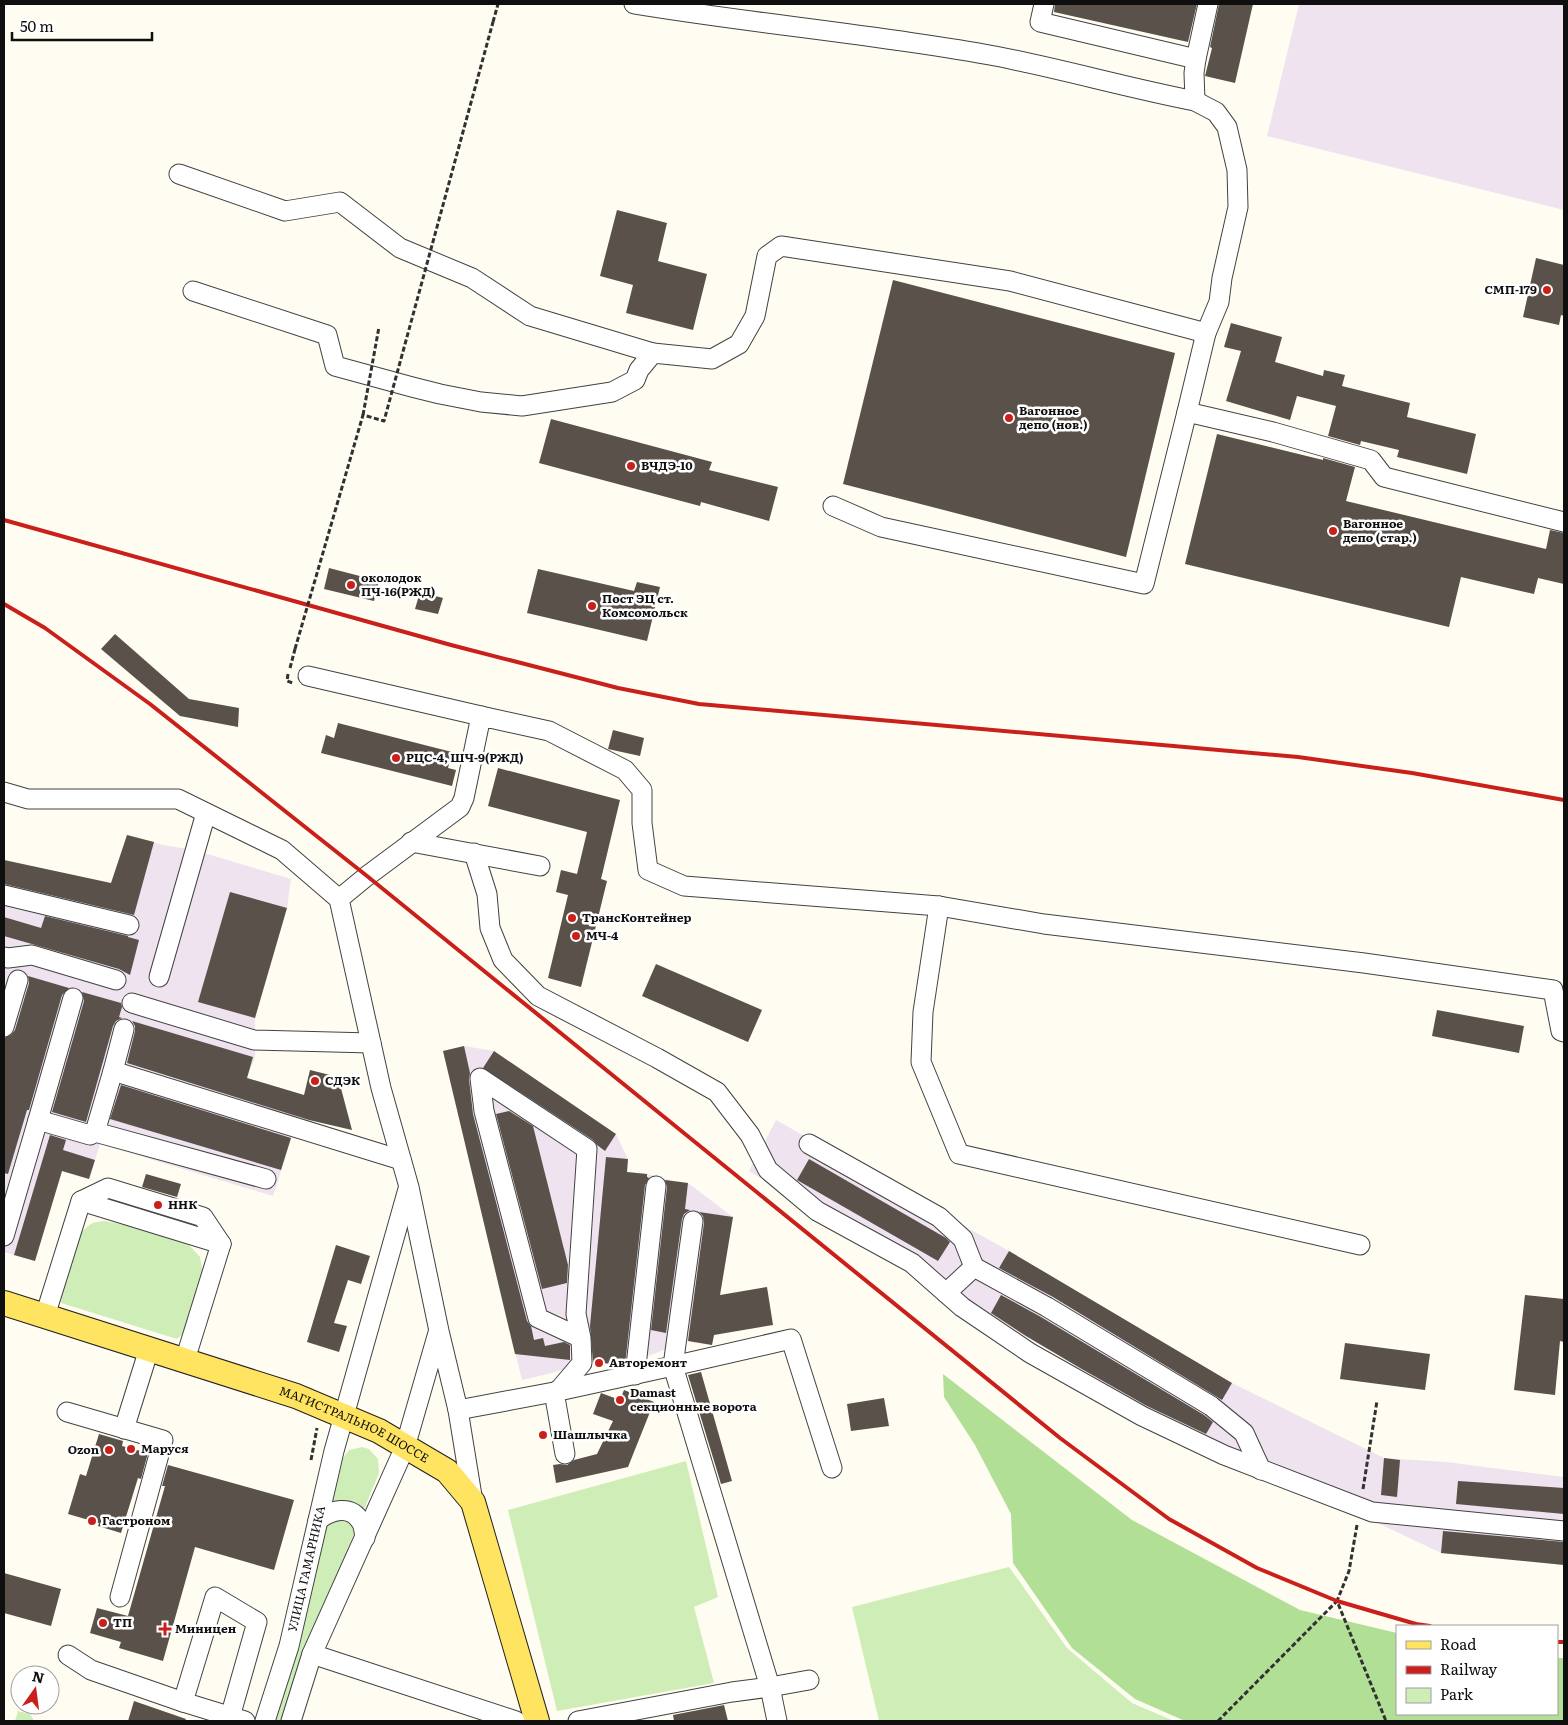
<svg xmlns="http://www.w3.org/2000/svg" width="1568" height="1725" font-family="Literata,serif">
<style>
.industrial{fill:#eee3ee}
.green{fill:#cfedb7}
.forest{fill:#b1df95}
.building{fill:#59514a}
.lines{fill:none;stroke-linecap:round;stroke-linejoin:round}
.minor-casing{stroke:#424242;stroke-width:21}
.major-casing{stroke:#202020;stroke-width:26}
.path{stroke:#313131;stroke-width:3;stroke-dasharray:5 2.5;stroke-linecap:butt}
.minor{stroke:#fff;stroke-width:19}
.major{stroke:#ffe461;stroke-width:24}
.rail{stroke:#ca201c;stroke-width:4}
.path-bridge{stroke:#313131;stroke-width:3;stroke-dasharray:5 2.5;stroke-linecap:butt}
.poi-dot{fill:#ca201c;stroke:#fff;stroke-width:2}
.labels{text-anchor:middle;stroke-width:5;stroke-linejoin:round;paint-order:stroke}
.poi-label{font-size:12px;font-weight:bold;fill:#0f0f0f;stroke:#fff;text-anchor:start}
.street-label{font-size:12px;fill:#0f0f0f;stroke:#fff}
</style>
<rect width="100%" height="100%" fill="#fffdf1"/>
<g class="industrial">
<polygon points="1299,4 1564,4 1564,210 1267,136"/>
<polygon points="127,835 163,845 194,850 291,879 287,908 255,1018 255,1057 247,1078 304,1095 295,1127 273,1196 100,1144 89,1179 62,1171 35,1261 4,1252 4,860 111,884"/>
<polygon points="464,1046 494,1051 616,1134 628,1159 627,1172 647,1174 669,1180 688,1183 733,1217 712,1345 686,1341 636,1361 629,1366 587,1362 552,1373 522,1380 443,1051"/>
<polygon points="776,1120 1009,1251 1232,1383 1384,1458 1446,1462 1564,1477 1564,1565 1441,1553 1203,1440 989,1315 749,1171"/>
</g>
<g class="green">
<path d="M 105,1221 L 144,1229 L 172,1238 L 190,1246 L 200,1257 L 203,1273 L 184,1333 L 177,1339 L 61,1303 C 64,1280 69,1235 93,1223 C 96,1222 102,1221 105,1221 Z"/>
<polygon points="362,1447 369,1449 378,1459 379,1473 305,1652 284,1721 272,1721 341,1461 349,1450"/>
<polygon points="686,1461 718,1597 694,1607 714,1683 557,1711 508,1510"/>
<polygon points="1009,1567 1067,1648 1132,1703 1174,1721 879,1721 852,1607"/>
<polygon points="18,1711 30,1714 34,1721 15,1721"/>
</g>
<polygon class="forest" points="943,1374 1132,1520 1300,1610 1397,1633 1397,1714 1557,1714 1557,1658 1564,1658 1564,1721 1185,1721 1135,1699 1072,1648 1013,1563 1011,1514 975,1445 944,1397"/>
<g class="building">
<polygon points="1055,4 1197,4 1188,42 1054,12"/>
<polygon points="1219,4 1253,4 1235,83 1205,76 1212,48 1210,47"/>
<polygon points="617,210 667,223 658,261 707,274 693,330 626,313 633,285 600,276"/>
<polygon points="1536,258 1564,265 1564,316 1561,315 1559,325 1523,317"/>
<polygon points="893,280 1175,353 1126,557 843,484"/>
<polygon points="1231,323 1282,337 1275,362 1323,376 1324,370 1345,375 1342,386 1410,403 1407,417 1476,434 1467,474 1397,457 1399,450 1361,441 1360,445 1328,436 1336,406 1297,396 1290,420 1226,401 1241,351 1224,347"/>
<polygon points="551,419 712,462 709,470 778,487 769,521 701,502 700,506 539,463"/>
<polygon points="1217,434 1323,460 1323,458 1355,467 1346,501 1546,549 1550,530 1564,533 1564,584 1538,578 1534,594 1461,577 1449,627 1185,564"/>
<polygon points="329,568 379,581 374,601 324,589"/>
<polygon points="538,569 634,591 637,582 660,587 647,641 527,613"/>
<polygon points="420,592 443,598 438,614 415,609"/>
<polygon points="115,634 189,699 239,708 238,727 180,716 101,649"/>
<polygon points="338,723 452,752 448,768 456,770 452,786 321,753 326,735 334,738"/>
<polygon points="613,730 644,738 640,756 608,749"/>
<polygon points="498,768 620,800 601,879 607,881 581,987 548,978 568,895 556,892 561,870 577,874 587,832 488,806"/>
<polygon points="127,835 154,842 134,915 4,884 4,860 111,883"/>
<polygon points="230,892 287,908 255,1018 198,1002"/>
<polygon points="45,916 128,936 128,937 139,940 130,975 119,969 4,936 4,917 41,928"/>
<polygon points="656,964 762,1010 748,1042 642,996"/>
<polygon points="28,976 69,988 62,995 29,1110 27,1110 8,1174 4,1173 4,1038 11,1035 15,1030 29,983"/>
<polygon points="82,992 121,1003 122,1007 119,1017 122,1018 116,1021 113,1026 86,1122 52,1112 84,1001"/>
<polygon points="1437,1010 1524,1026 1519,1053 1432,1036"/>
<polygon points="132,1021 253,1057 247,1078 304,1095 310,1070 338,1077 352,1130 309,1120 127,1063 135,1031 135,1026"/>
<polygon points="464,1046 470,1073 469,1079 473,1114 527,1321 531,1326 534,1340 543,1338 545,1346 564,1342 570,1345 570,1360 515,1354 443,1051"/>
<polygon points="494,1051 616,1134 605,1151 597,1145 593,1140 483,1068"/>
<polygon points="121,1085 291,1138 281,1170 110,1119"/>
<polygon points="509,1111 533,1126 568,1265 567,1283 542,1289 496,1114"/>
<polygon points="50,1135 66,1140 63,1150 95,1160 89,1179 62,1171 35,1261 14,1255"/>
<polygon points="606,1157 628,1159 627,1172 647,1174 647,1177 649,1178 645,1185 625,1365 623,1365 593,1362 590,1326"/>
<polygon points="809,1159 946,1238 950,1242 938,1261 797,1180"/>
<polygon points="146,1174 181,1184 177,1197 142,1187"/>
<polygon points="665,1180 688,1183 685,1209 690,1210 684,1214 682,1219 666,1333 651,1330 667,1187"/>
<polygon points="699,1212 733,1217 720,1295 767,1287 773,1325 714,1335 712,1345 688,1341 704,1223 703,1216"/>
<polygon points="336,1245 370,1256 361,1284 348,1280 334,1323 347,1326 339,1352 307,1342"/>
<polygon points="1009,1251 1232,1383 1222,1400 1053,1297 999,1268"/>
<polygon points="1001,1295 1041,1317 1204,1415 1213,1422 1206,1434 1147,1406 1080,1368 1026,1336 991,1313"/>
<polygon points="1525,1295 1564,1299 1564,1342 1560,1341 1555,1395 1514,1390"/>
<polygon points="1345,1343 1430,1354 1425,1390 1340,1379"/>
<polygon points="701,1372 732,1481 721,1484 688,1375"/>
<polygon points="624,1390 654,1402 628,1467 556,1483 553,1465 560,1464 567,1465 574,1460 597,1454 613,1421 593,1414 601,1393 620,1400"/>
<polygon points="884,1398 889,1426 851,1431 847,1404"/>
<polygon points="99,1434 123,1441 122,1446 148,1453 141,1479 138,1478 121,1533 98,1526 99,1523 68,1514 80,1474 86,1476"/>
<polygon points="1384,1458 1400,1460 1397,1497 1381,1495"/>
<polygon points="168,1465 294,1500 274,1570 195,1547 163,1661 119,1648 121,1642 90,1633 97,1608 128,1616 165,1486 162,1486"/>
<polygon points="1458,1481 1564,1488 1564,1514 1456,1504"/>
<polygon points="1443,1531 1564,1542 1564,1565 1441,1553"/>
<polygon points="4,1573 61,1589 51,1626 4,1613"/>
<polygon points="134,1701 186,1719 185,1721 128,1721"/>
<polygon points="724,1705 728,1721 674,1721 673,1715"/>
</g>
<g class="lines">
<defs>
<g id="minor">
<path d="M 634,4 C 754,24 875,34 995,56 C 1062,69 1128,88 1195,101 L 1216,112 L 1227,127 L 1237,170 L 1238,207 L 1222,278 L 1219,302 L 1206,333 L 1187,412 L 1273,432 L 1371,460 L 1384,477 L 1564,522"/>
<polyline points="1044,4 1040,22 1196,59"/>
<polyline points="1195,101 1194,73 1196,59 1208,4"/>
<polyline points="179,174 285,211 340,202 400,248 472,278 530,316 653,353"/>
<polyline points="193,291 327,335 335,366 412,387 440,394 481,402 522,406 612,392 635,380 639,370 653,353 712,359 739,344 755,316 767,256 781,246 1010,281 1206,333"/>
<polyline points="833,506 881,527 1144,584 1187,412"/>
<polyline points="308,676 481,716"/>
<polyline points="4,792 28,799 178,799 282,850 339,899"/>
<polyline points="411,842 540,866"/>
<polyline points="474,853 487,894 490,928 503,960 538,996 657,1058 717,1092 750,1135 768,1170 817,1211 912,1263 962,1307 1030,1353 1142,1416 1224,1455 1372,1512 1564,1531"/>
<polyline points="4,895 129,925"/>
<polyline points="939,906 923,1012 921,1062 959,1154 1360,1245"/>
<polyline points="4,957 8,958 32,955 116,980"/>
<polyline points="159,977 206,813"/>
<polyline points="73,998 38,1120 90,1135 95,1132"/>
<polyline points="132,1003 254,1040 371,1043"/>
<polyline points="4,1027 18,980"/>
<polyline points="124,1029 113,1071 401,1160"/>
<polyline points="113,1071 95,1132 266,1179"/>
<polyline points="809,1144 939,1217 963,1239 974,1267"/>
<polyline points="81,1201 221,1244"/>
<polyline points="4,1236 38,1120"/>
<polyline points="946,1293 974,1267 1047,1307 1211,1406 1244,1433 1261,1470"/>
<polyline points="45,1316 81,1201 108,1188 203,1217 221,1244"/>
<polyline points="185,1360 221,1244"/>
<polyline points="635,1375 656,1186"/>
<polyline points="559,1390 582,1363 581,1338 576,1314 587,1149 480,1078 484,1111 538,1318 581,1338"/>
<polyline points="554,1392 565,1454"/>
<polyline points="458,1410 554,1392 673,1366 693,1221"/>
<polyline points="67,1412 163,1440 120,1597"/>
<polyline points="124,1429 149,1349"/>
<polyline points="473,1502 458,1410 439,1331 409,1187 381,1088 339,899 367,876 460,807 464,798 481,716 549,731 625,770 642,790 642,823 648,870 684,886 939,906 1044,924 1364,963 1553,990 1561,1031 1564,1032"/>
<path d="M 318,1520 C 331,1510 351,1504 361,1522 C 364,1526 364,1533 365,1538"/>
<polyline points="312,1654 516,1721"/>
<polyline points="68,1655 91,1670 183,1702"/>
<polyline points="230,1717 257,1622 215,1597 183,1702 245,1721"/>
<path id="s1" d="M 265,1721 L 289,1646 L 334,1451 L 408,1189"/>
<polyline points="291,1721 312,1654 405,1447 438,1333"/>
<polyline points="578,1721 732,1692 770,1687 809,1680"/>
<polyline points="777,1721 770,1687 673,1366 791,1339 832,1468"/>
</g>
<g id="major">
<path id="s2" d="M 4,1303 L 296,1396 L 379,1431 L 447,1471 L 473,1502 L 537,1721"/>
</g>
</defs>
<use href="#minor" class="minor-casing"/>
<use href="#major" class="major-casing"/>
<g class="path">
<polyline points="493,22 498,4"/>
<polyline points="290,668 295,649"/>
<polyline points="288,674 287,681 293,683"/>
<polyline points="311,1460 317,1428"/>
<polyline points="1363,1489 1377,1401"/>
<polyline points="1357,1525 1349,1571 1337,1601 1386,1721"/>
<polyline points="1218,1721 1337,1601"/>
</g>
<use href="#minor" class="minor"/>
<use href="#major" class="major"/>
<g class="rail">
<polyline points="4,520 451,645 618,688 699,704 1298,757 1412,773 1564,800"/>
<polyline points="4,604 45,628 150,704 367,876 1060,1438 1169,1519 1257,1568 1337,1601 1416,1624 1430,1626"/>
<polyline points="1557,1642 1564,1642"/>
</g>
<g class="path-bridge">
<polyline points="363,415 379,327"/>
<polyline points="295,649 363,415 384,421 493,22"/>
</g>
</g>
<g class="poi-dot">
<circle cx="1547" cy="290" r="5"/>
<circle cx="1009" cy="418" r="5"/>
<circle cx="631" cy="466" r="5"/>
<circle cx="1333" cy="531" r="5"/>
<circle cx="351" cy="585" r="5"/>
<circle cx="592" cy="606" r="5"/>
<circle cx="396" cy="758" r="5"/>
<circle cx="572" cy="918" r="5"/>
<circle cx="576" cy="936" r="5"/>
<circle cx="315" cy="1081" r="5"/>
<circle cx="158" cy="1205" r="5"/>
<circle cx="599" cy="1363" r="5"/>
<circle cx="620" cy="1400" r="5"/>
<circle cx="543" cy="1435" r="5"/>
<circle cx="131" cy="1449" r="5"/>
<circle cx="109" cy="1450" r="5"/>
<circle cx="92" cy="1521" r="5"/>
<circle cx="103" cy="1623" r="5"/>
<path d="M162.5 1621.5h5v5h5v5h-5v5h-5v-5h-5v-5h5z"/>
</g>
<g class="labels">
<g class="poi-label">
<text x="1537" y="294" text-anchor="end">СМП-179</text>
<text x="1019" y="415">Вагонное<tspan x="1019" dy="14">депо (нов.)</tspan></text>
<text x="641" y="470">ВЧДЭ-10</text>
<text x="1343" y="528">Вагонное<tspan x="1343" dy="14">депо (стар.)</tspan></text>
<text x="361" y="582">околодок<tspan x="361" dy="14">ПЧ-16(РЖД)</tspan></text>
<text x="602" y="603">Пост ЭЦ ст.<tspan x="602" dy="14">Комсомольск</tspan></text>
<text x="406" y="762">РЦС-4, ШЧ-9(РЖД)</text>
<text x="582" y="922">ТрансКонтейнер</text>
<text x="586" y="940">МЧ-4</text>
<text x="325" y="1085">СДЭК</text>
<text x="168" y="1209">ННК</text>
<text x="609" y="1367">Авторемонт</text>
<text x="630" y="1397">Damast<tspan x="630" dy="14">секционные ворота</tspan></text>
<text x="553" y="1439">Шашлычка</text>
<text x="141" y="1453">Маруся</text>
<text x="99" y="1454" text-anchor="end">Ozon</text>
<text x="102" y="1525">Гастроном</text>
<text x="113" y="1627">ТП</text>
<text x="175" y="1633">Миницен</text>
</g>
<g class="street-label">
<text dy="4" stroke="none"><textPath href="#s2" startOffset="371">МАГИСТРАЛЬНОЕ ШОССЕ</textPath></text>
<text dy="4" stroke="none"><textPath href="#s1" startOffset="158">УЛИЦА ГАМАРНИКА</textPath></text>
</g>
</g>
<rect width="1568" height="1725" fill="none" stroke="#0f0f0f" stroke-width="10"/>
<rect x="1396" y="1625" width="162" height="90" fill="#ffffff" stroke="#9f9f9f"/>
<rect x="1406" y="1641" width="25" height="8" fill="#ffe461" stroke="#9f9f9f"/>
<text x="1440" y="1650" font-size="15" fill="#0f0f0f">Road</text>
<rect x="1406" y="1666" width="25" height="8" fill="#ca201c" stroke="#9f9f9f"/>
<text x="1440" y="1675" font-size="15" fill="#0f0f0f">Railway</text>
<rect x="1406" y="1688" width="25" height="15" fill="#cfedb7" stroke="#9f9f9f"/>
<text x="1440" y="1700" font-size="15" fill="#0f0f0f">Park</text>
<g transform="translate(35 1690) rotate(14)"><circle r="24" fill="#ffffff" stroke="#9f9f9f"/>
<path d="M0-4L9 19L0 12L-9 19Z" fill="#ca201c"/>
<text y="-8" font-size="14" font-weight="bold" text-anchor="middle" fill="#0f0f0f">N</text>
</g>
<path d="M12 32v8h140v-8" fill="none" stroke="#0f0f0f" stroke-width="2.5"/>
<text x="20" y="32" font-size="15" fill="#0f0f0f" stroke="#ffffff" stroke-width="4" paint-order="stroke">50 m</text>
</svg>
